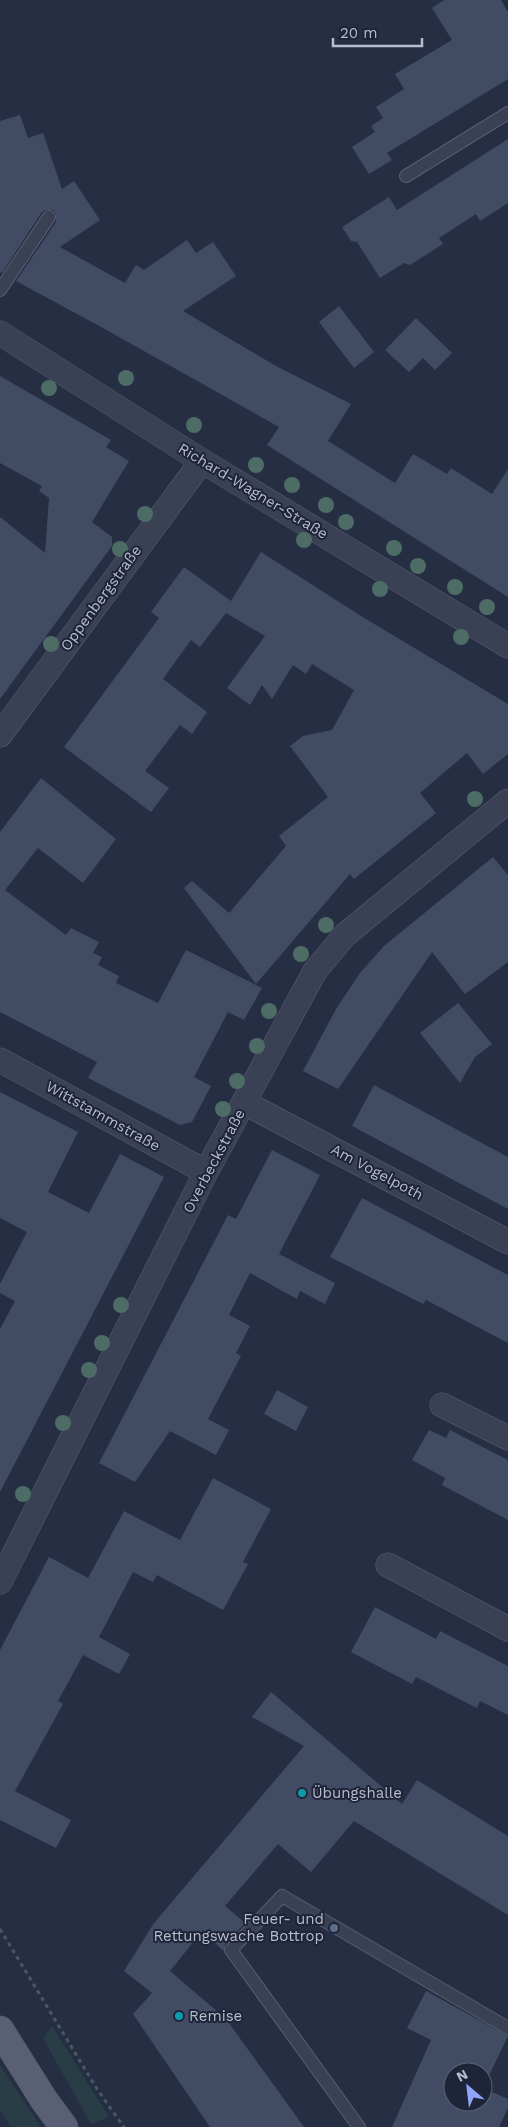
<svg xmlns="http://www.w3.org/2000/svg" width="508" height="2127" font-family="'Work Sans',sans-serif">
<style>
.green{fill:#283d45}
.building{fill:#424b64;fill-rule:evenodd}
.lines{fill:none;stroke-linecap:round;stroke-linejoin:round}
.lane-casing{stroke:#595e71;stroke-width:14}
.street-casing{stroke:#595e71;stroke-width:25}
.primary-casing{stroke:#444a5d;stroke-width:29}
.path{stroke:#475a61;stroke-width:3;stroke-dasharray:4 4;stroke-linecap:butt}
.lane{stroke:#3b4154;stroke-width:12}
.street{stroke:#3b4154;stroke-width:24}
.primary{stroke:#595f74;stroke-width:28}
.tree{fill:#4e6c66}
.culture-dot{fill:#0f9aa8;stroke:#1f2539;stroke-width:2}
.service-dot{fill:#5c6f8a;stroke:#1f2539;stroke-width:2}
.labels{text-anchor:middle;stroke-width:4;stroke-linejoin:round;paint-order:stroke}
.street-label{font-size:15px;fill:#b8bdcd;stroke:#1f2539}
.poi-label{font-size:15px;fill:#b8bdcd;stroke:#1f2539;text-anchor:start}
</style>
<rect width="100%" height="100%" fill="#262e44"/>
<g class="green">
<polygon points="52,2026 109,2117 91,2124 43,2038"/>
<polygon points="0,2065 41,2127 11,2127 0,2110"/>
</g>
<g class="building">
<polygon points="444,0 501,0 508,12 508,79 387,153 392,160 369,174 352,147 375,132 371,126 383,118 376,107 404,89 395,74 452,40 432,8"/>
<polygon points="20,115 28,138 43,133 62,189 74,181 100,220 60,247 125,283 136,265 144,270 187,240 196,253 213,242 236,276 183,311 276,366 351,404 328,441 395,483 413,454 447,474 451,468 492,494 508,469 508,597 267,445 279,427 103,328 16,281 56,222 56,214 53,210 46,210 42,212 2,273 0,272 0,121"/>
<polygon points="508,139 508,203 480,221 476,214 439,238 443,244 410,265 404,263 380,278 357,242 351,241 342,227 389,197 397,210"/>
<polygon points="339,306 374,352 354,368 319,322"/>
<polygon points="416,318 452,353 435,370 423,358 409,372 385,350"/>
<polygon points="0,376 111,440 106,447 129,461 92,522 112,537 112,546 0,699 0,517 45,553 49,498 39,491 42,486 0,463"/>
<polygon points="261,552 361,616 508,704 508,754 483,774 467,753 420,793 436,813 354,879 350,874 256,984 184,888 192,881 229,913 286,846 279,836 328,797 290,746 303,736 332,730 354,690 312,664 306,674 293,665 272,699 262,685 250,705 227,688 265,636 226,613 200,647 191,640 163,679 207,712 192,734 180,725 145,771 169,788 151,812 64,747 159,618 151,612 184,567 231,601"/>
<polygon points="41,778 116,839 83,883 38,848 5,890 66,935 71,928 99,942 93,953 102,957 98,965 119,976 116,983 158,1003 186,950 262,988 244,1020 228,1012 194,1077 211,1086 192,1122 180,1125 88,1078 97,1062 0,1012 0,832"/>
<polygon points="493,857 508,875 508,962 465,994 432,952 338,1089 303,1071 336,1009 360,973 384,946"/>
<polygon points="458,1003 492,1044 475,1057 460,1083 420,1033"/>
<polygon points="374,1085 508,1157 508,1209 352,1126"/>
<polygon points="0,1092 78,1132 48,1192 89,1213 120,1154 164,1177 0,1492 0,1329 15,1301 0,1293 0,1284 27,1232 0,1218"/>
<polygon points="272,1150 320,1175 279,1254 335,1283 325,1304 300,1291 297,1299 250,1273 229,1315 250,1326 236,1353 241,1356 208,1419 229,1430 216,1455 170,1431 135,1482 99,1463 228,1215 236,1219"/>
<polygon points="362,1198 508,1275 508,1343 426,1300 423,1304 330,1257"/>
<polygon points="277,1390 308,1407 296,1431 264,1414"/>
<polygon points="429,1430 446,1438 450,1430 508,1460 508,1520 442,1485 445,1478 412,1460"/>
<polygon points="213,1478 271,1509 243,1562 248,1564 223,1610 157,1575 153,1582 133,1572 99,1637 130,1654 119,1674 83,1655 58,1701 63,1704 15,1791 71,1820 56,1848 0,1820 0,1650 49,1557 88,1578 124,1511 180,1540"/>
<polygon points="375,1607 436,1639 440,1631 508,1666 508,1715 480,1701 477,1708 416,1677 412,1684 351,1652"/>
<polygon points="271,1692 402,1804 417,1780 508,1836 508,1915 354,1821 311,1872 278,1844 225,1906 245,1923 225,1944 223,1951 203,1930 170,1971 226,2019 304,2127 210,2127 133,2014 152,1993 124,1971 154,1923 304,1746 252,1717"/>
<path d="M 426,1991 L 508,2036 L 483,2088 L 508,2099 L 508,2108 L 499,2127 L 392,2127 L 431,2040 L 407,2028 ZM 453,2072 L 483,2072 L 483,2102 L 453,2102 Z"/>
</g>
<g class="lines">
<defs>
<g id="lane">
<polyline points="406,176 508,113"/>
<polyline points="0,290 49,217"/>
<polyline points="359,2127 231,1950 282,1896 508,2028"/>
</g>
<g id="street">
<polyline points="0,333 202,461 508,646"/>
<polyline points="0,735 202,461"/>
<polyline points="0,1060 206,1172"/>
<polyline points="245,1103 508,1242"/>
<polyline points="442,1405 508,1438"/>
<polyline points="388,1565 508,1629"/>
<polyline points="0,1582 206,1172 315,971 345,935 508,801"/>
</g>
<polyline id="primary" points="0,2030 44,2100 64,2127"/>
</defs>
<use href="#lane" class="lane-casing"/>
<use href="#street" class="street-casing"/>
<use href="#primary" class="primary-casing"/>
<polyline class="path" points="0,1929 97,2089 124,2127"/>
<use href="#lane" class="lane"/>
<use href="#street" class="street"/>
<use href="#primary" class="primary"/>
</g>
<g class="tree">
<circle cx="126" cy="378" r="8"/>
<circle cx="49" cy="388" r="8"/>
<circle cx="194" cy="425" r="8"/>
<circle cx="256" cy="465" r="8"/>
<circle cx="292" cy="485" r="8"/>
<circle cx="326" cy="505" r="8"/>
<circle cx="145" cy="514" r="8"/>
<circle cx="346" cy="522" r="8"/>
<circle cx="304" cy="540" r="8"/>
<circle cx="394" cy="548" r="8"/>
<circle cx="120" cy="549" r="8"/>
<circle cx="418" cy="566" r="8"/>
<circle cx="455" cy="587" r="8"/>
<circle cx="380" cy="589" r="8"/>
<circle cx="487" cy="607" r="8"/>
<circle cx="461" cy="637" r="8"/>
<circle cx="51" cy="644" r="8"/>
<circle cx="475" cy="799" r="8"/>
<circle cx="326" cy="925" r="8"/>
<circle cx="301" cy="954" r="8"/>
<circle cx="269" cy="1011" r="8"/>
<circle cx="257" cy="1046" r="8"/>
<circle cx="237" cy="1081" r="8"/>
<circle cx="223" cy="1109" r="8"/>
<circle cx="121" cy="1305" r="8"/>
<circle cx="102" cy="1343" r="8"/>
<circle cx="89" cy="1370" r="8"/>
<circle cx="63" cy="1423" r="8"/>
<circle cx="23" cy="1494" r="8"/>
</g>
<g class="culture-dot">
<circle cx="302" cy="1793" r="5"/>
<circle cx="179" cy="2016" r="5"/>
</g>
<circle class="service-dot" cx="334" cy="1928" r="5"/>
<g class="labels">
<g class="street-label">
<text transform="translate(253 491) rotate(31)" y="5">Richard-Wagner-Straße</text>
<text transform="translate(101 598) rotate(-54)" y="5">Oppenbergstraße</text>
<text transform="translate(103 1116) rotate(29)" y="5">Wittstammstraße</text>
<text transform="translate(214 1161) rotate(-62)" y="5">Overbeckstraße</text>
<text transform="translate(377 1172) rotate(28)" y="5">Am Vogelpoth</text>
</g>
<g class="poi-label">
<text x="312" y="1798">Übungshalle</text>
<text x="324" y="1924" text-anchor="end">Feuer- und<tspan x="324" dy="17">Rettungswache Bottrop</tspan></text>
<text x="189" y="2021">Remise</text>
</g>
</g>
<g transform="translate(468 2087) rotate(332)"><circle r="24" fill="#1f2539" stroke="#5c6274"/>
<path d="M0-4L9 19L0 12L-9 19Z" fill="#8fa5fc"/>
<text y="-8" font-size="14" font-weight="bold" text-anchor="middle" fill="#b8bdcd">N</text>
</g>
<path d="M333 38v8h89v-8" fill="none" stroke="#b8bdcd" stroke-width="2.5"/>
<text x="340" y="38" font-size="15" fill="#b8bdcd" stroke="#1f2539" stroke-width="4" paint-order="stroke">20 m</text>
</svg>
